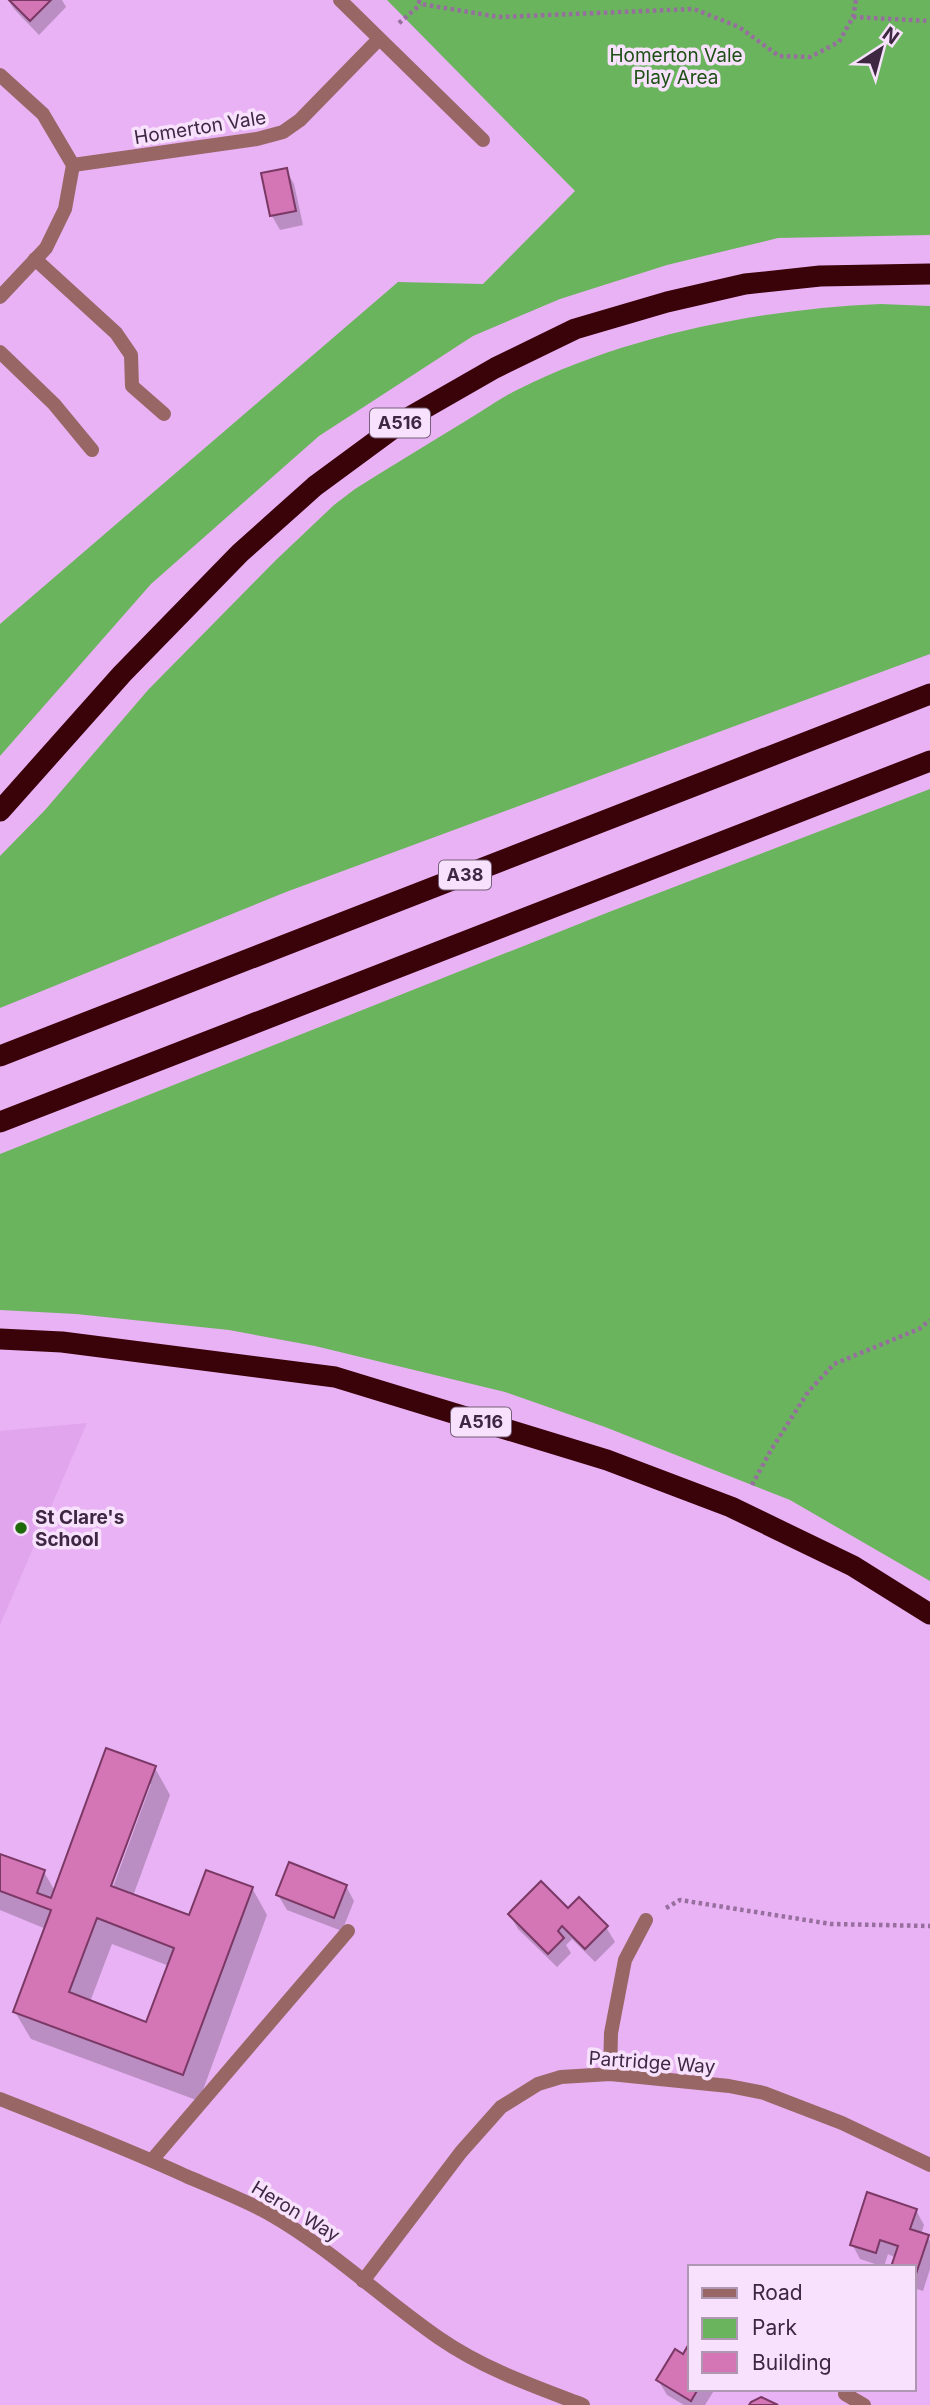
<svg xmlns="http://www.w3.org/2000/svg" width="930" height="2405" font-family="Inter,sans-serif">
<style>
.built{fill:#e1a5ed}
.green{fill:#6bb45e}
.shadow{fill:#0003;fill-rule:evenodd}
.building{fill:#d475b5;stroke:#7a3865;stroke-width:2;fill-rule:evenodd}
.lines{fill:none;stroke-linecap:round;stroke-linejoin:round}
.path{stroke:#976f9e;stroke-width:4.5;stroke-dasharray:3.5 3.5;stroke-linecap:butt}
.lane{stroke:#976665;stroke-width:14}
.street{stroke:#976665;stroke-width:14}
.highway{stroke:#3a0209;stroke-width:21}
.poi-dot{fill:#1e6a0a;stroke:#f7e1fc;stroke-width:2.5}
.labels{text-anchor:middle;stroke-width:7;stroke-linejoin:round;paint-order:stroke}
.shield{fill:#f7e1fc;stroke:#755f79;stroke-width:2}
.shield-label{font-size:18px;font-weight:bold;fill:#3d2741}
.park-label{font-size:19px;fill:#1e5015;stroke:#f7e1fc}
.street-label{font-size:19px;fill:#3d2741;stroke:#f7e1fc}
.poi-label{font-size:19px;font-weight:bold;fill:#3d2741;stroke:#f7e1fc;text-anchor:start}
</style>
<rect width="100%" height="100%" fill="#e9b2f4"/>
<polygon class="built" points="87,1423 0,1625 0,1431"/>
<g class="green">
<polygon points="387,0 930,0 930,235 778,238 667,265 560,299 473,336 319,436 151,584 0,756 0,624 398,282 483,284 575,191"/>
<path d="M 881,304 L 930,306 L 930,654 L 286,892 L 0,1008 L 0,856 L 45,810 L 148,690 L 276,560 L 334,505 L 355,489 C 391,466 428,444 464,422 C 483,411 500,398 519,389 C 627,335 761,309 881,304 Z"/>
<polygon points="930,789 930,1581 790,1500 605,1427 505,1392 315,1346 229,1330 76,1314 0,1310 0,1154 609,912"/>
</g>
<g class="shadow">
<polygon points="8,0 62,0 66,7 39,35 14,9"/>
<polygon points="286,170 294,184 303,225 280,230 272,216 263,174"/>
<path d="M 155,1768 L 170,1795 L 133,1896 L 190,1917 L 252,1888 L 267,1915 L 199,2101 L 31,2039 L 15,2012 L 46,1929 L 0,1910 L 0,1856 L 44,1872 L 55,1891 ZM 147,1784 L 151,1784 L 110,1895 L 107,1893 ZM 112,1944 L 169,1966 L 147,2024 L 90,2002 Z"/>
<polygon points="346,1886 354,1901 342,1931 287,1910 278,1895"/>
<polygon points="568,1911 606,1927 615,1942 595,1962 572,1939 566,1945 571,1953 557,1967 518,1929 510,1915"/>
<polygon points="916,2210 924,2225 921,2234 927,2236 930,2241 930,2269 923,2291 914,2288 914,2267 888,2254 884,2267 860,2259 852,2244"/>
<polygon points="690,2344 690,2389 715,2389 705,2405 684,2405 667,2395 658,2380 683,2356"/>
</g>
<g class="building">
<polygon points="9,0 51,0 30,21"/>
<polygon points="287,168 296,211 270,216 261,173"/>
<path d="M 106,1748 L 156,1766 L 111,1886 L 189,1915 L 206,1870 L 253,1887 L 183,2075 L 13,2012 L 51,1910 L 0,1891 L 0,1854 L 45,1870 L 37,1893 L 51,1898 ZM 97,1918 L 174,1948 L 146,2022 L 69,1992 Z"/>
<polygon points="289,1862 347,1885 334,1918 276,1895"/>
<polygon points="541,1881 568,1908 579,1897 608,1926 585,1949 562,1926 558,1931 564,1938 548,1954 508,1914"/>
<polygon points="867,2192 917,2209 910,2229 929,2235 915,2277 914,2267 891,2267 898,2246 880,2240 876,2253 850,2245"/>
<polygon points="690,2342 690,2389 698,2389 691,2401 656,2380 675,2349 683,2354"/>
<polygon points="761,2397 778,2405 749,2405 751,2402"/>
</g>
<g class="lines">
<g class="path">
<polyline points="418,0 421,4 499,17 694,9 739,27 779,56 810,57 839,42 853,17 856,0"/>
<polyline points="853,17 930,21"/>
<polyline points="399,23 421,4"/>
<polyline points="752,1485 771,1450 808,1392 834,1364 919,1329 930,1320"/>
<polyline points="666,1908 680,1900 831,1924 930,1926"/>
</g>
<g class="lane">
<polyline points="340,0 483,140"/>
<polyline points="35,259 116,333 131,355 132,386 164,414"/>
<polyline points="0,352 54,404 92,450"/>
<polyline points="152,2160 348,1931"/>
</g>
<g class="street">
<polyline points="0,75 43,114 73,165 65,209 46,248 0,297"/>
<polyline points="73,165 257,139 283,132 300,120 379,39"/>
<polyline points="610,2074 611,2033 625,1960 646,1920"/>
<path d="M 0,2099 C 63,2124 125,2148 186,2176 C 214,2188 242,2199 268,2213 C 330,2248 381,2298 439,2338 C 484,2369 533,2386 583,2405"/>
<polyline points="363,2281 461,2152 501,2107 538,2084 561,2077 610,2074 729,2086 764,2093 842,2123 930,2165"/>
<polyline points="845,2394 864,2405"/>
</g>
<g class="highway">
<polyline points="0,811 122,674 240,553 315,486 406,419 495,368 575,329 667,302 745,284 820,276 930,274"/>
<polyline points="0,1056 930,694"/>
<polyline points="0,1122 930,761"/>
<polyline points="0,1339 62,1342 335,1377 607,1460 731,1507 853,1566 930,1614"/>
</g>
</g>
<circle class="poi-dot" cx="21" cy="1528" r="7"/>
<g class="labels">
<g class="shield">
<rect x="370" y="408.5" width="60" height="29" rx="5"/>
<rect x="439" y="860.5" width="52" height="29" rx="5"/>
<rect x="451" y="1407.5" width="60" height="29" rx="5"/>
</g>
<g class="shield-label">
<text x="400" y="429">A516</text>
<text x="465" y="881">A38</text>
<text x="481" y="1428">A516</text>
</g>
<g class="park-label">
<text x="676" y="62">Homerton Vale<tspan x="676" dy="22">Play Area</tspan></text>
</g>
<g class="street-label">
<text transform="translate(200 127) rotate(-9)" y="7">Homerton Vale</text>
<text transform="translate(652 2062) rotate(4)" y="7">Partridge Way</text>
<text transform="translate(296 2211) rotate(31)" y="7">Heron Way</text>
</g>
<g class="poi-label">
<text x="35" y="1524">St Clare's<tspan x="35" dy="22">School</tspan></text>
</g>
</g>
<rect x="688" y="2265" width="228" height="126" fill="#f7e1fc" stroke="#ad97b1" stroke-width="2"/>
<rect x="702" y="2288" width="35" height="10" fill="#976665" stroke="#ad97b1" stroke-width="2"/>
<text x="752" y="2300" font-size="21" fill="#3d2741">Road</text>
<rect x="702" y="2318" width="35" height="21" fill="#6bb45e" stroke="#ad97b1" stroke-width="2"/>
<text x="752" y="2335" font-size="21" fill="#3d2741">Park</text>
<rect x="702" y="2352" width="35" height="21" fill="#d475b5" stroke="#ad97b1" stroke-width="2"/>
<text x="752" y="2370" font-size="21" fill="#3d2741">Building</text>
<g transform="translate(881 49) rotate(36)" stroke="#f7e1fc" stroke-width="5" paint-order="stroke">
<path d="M0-5L12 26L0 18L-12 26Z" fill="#3d2741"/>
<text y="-10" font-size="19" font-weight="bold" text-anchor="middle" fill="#3d2741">N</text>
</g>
</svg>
